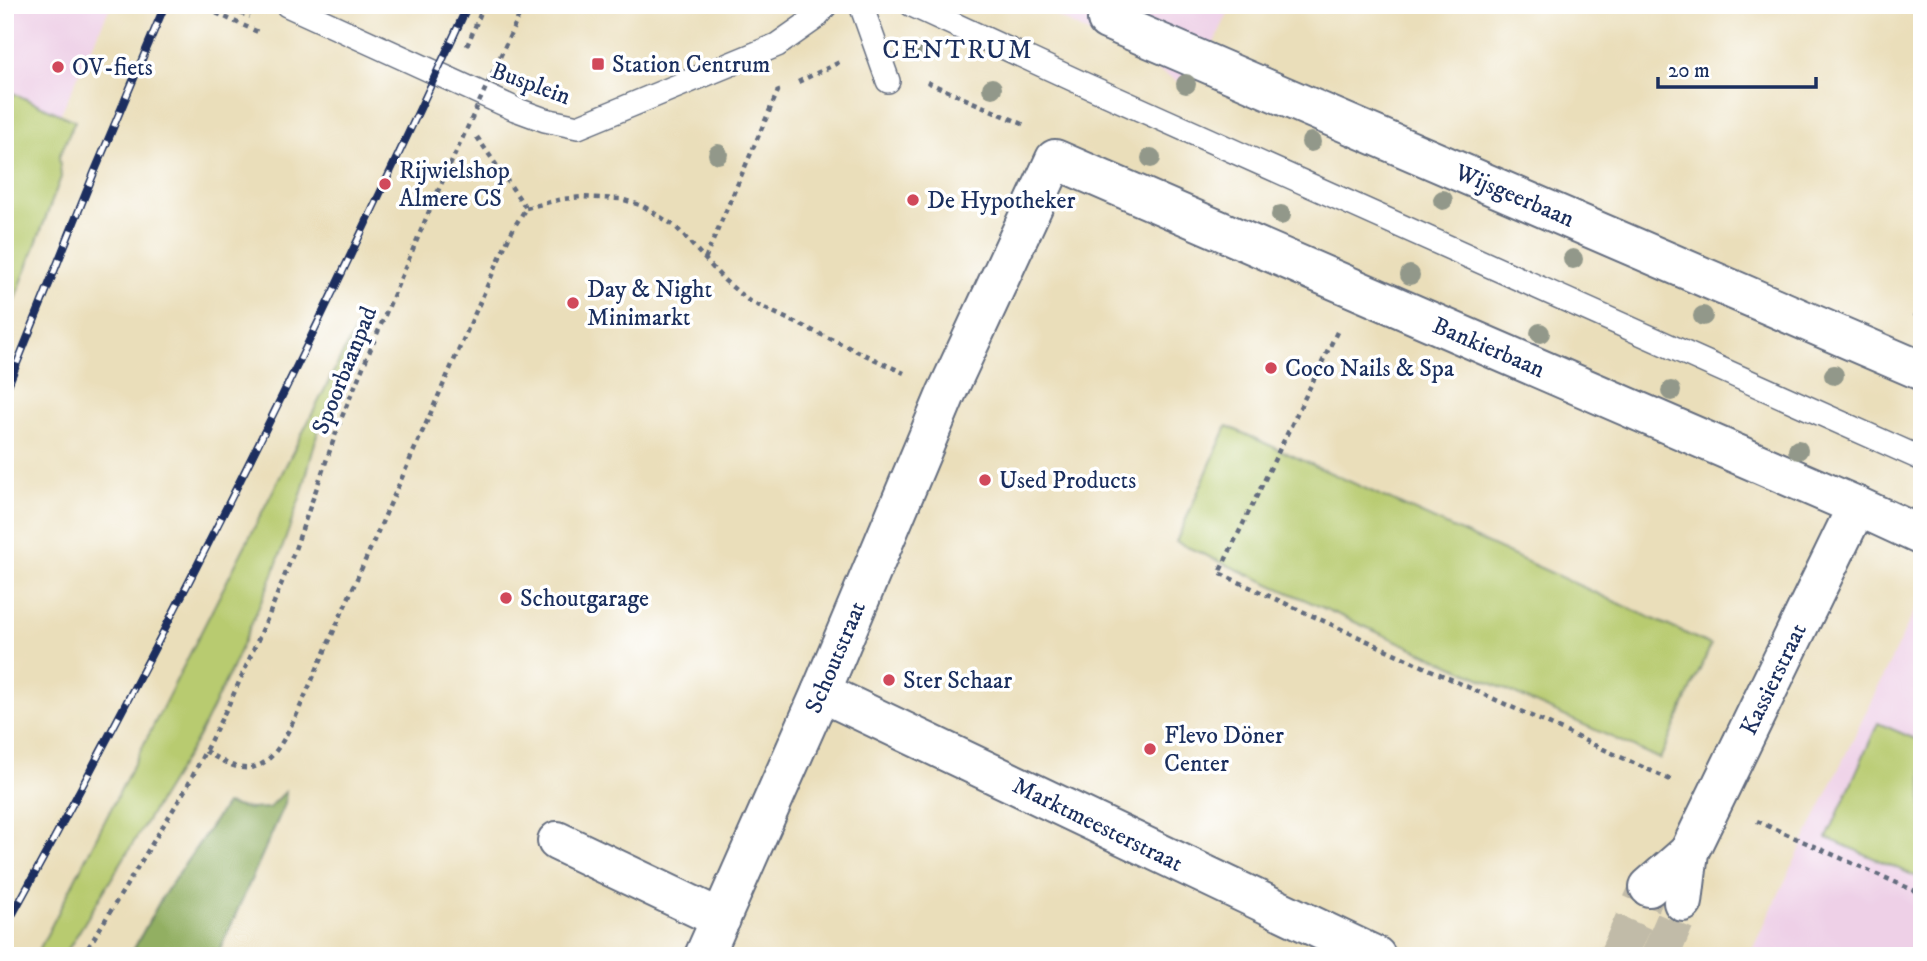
<svg xmlns="http://www.w3.org/2000/svg" width="1927" height="961" font-family="'IM FELL DW Pica',serif">
<style>
.built{fill:#eed0e7}
.green{fill:#b8cb6f;stroke:#6a7d66;stroke-width:2}
.forest{fill:#92af62;stroke:#566f60;stroke-width:2}
.lines{fill:none;stroke-linecap:round;stroke-linejoin:round}
.minor-tunnel{stroke:#c1bba8;stroke-width:38;stroke-dasharray:38 19;stroke-linecap:butt}
.service-casing{stroke:#636c7e;stroke-width:26}
.minor-casing{stroke:#636c7e;stroke-width:42}
.path{stroke:#636c7e;stroke-width:4.5;stroke-dasharray:5 5;stroke-linecap:butt}
.service{stroke:#fff;stroke-width:23}
.minor{stroke:#fff;stroke-width:38}
.rail-casing{stroke:#1b2f5e;stroke-width:8}
.rail{stroke:#fff;stroke-width:5;stroke-dasharray:16;stroke-linecap:butt}
.path-bridge{stroke:#636c7e;stroke-width:4.5;stroke-dasharray:5 5;stroke-linecap:butt}
.tree{fill:#92988a}
.poi-dot{fill:#d1495b;stroke:#fff;stroke-width:2.5}
.labels{text-anchor:middle;stroke-width:7;stroke-linejoin:round;paint-order:stroke}
.poi-label{font-size:24px;fill:#1b2f5e;stroke:#fff;text-anchor:start}
.street-label{font-size:24px;fill:#1b2f5e;stroke:#fff}
.neighbourhood-label{font-size:26px;letter-spacing:2px;fill:#1b2f5e;stroke:#fff}
</style>
<rect width="100%" height="100%" fill="#fff"/>
<filter id="ink" filterUnits="userSpaceOnUse"><feTurbulence type="fractalNoise" baseFrequency=".0143" numOctaves="2"/><feDisplacementMap in="SourceGraphic" scale="14" xChannelSelector="R" yChannelSelector="G"/><feConvolveMatrix kernelMatrix="1 2 1 2 8 2 1 2 1" color-interpolation-filters="sRGB"/></filter>
<filter id="wash" filterUnits="userSpaceOnUse"><feTurbulence type="fractalNoise" baseFrequency=".00686" numOctaves="4" result="noise"/><feDisplacementMap in="SourceGraphic" scale="28" xChannelSelector="R" yChannelSelector="G"/><feGaussianBlur stdDeviation="1.57" result="paint"/><feColorMatrix in="noise" values="0 0 0 0 0 0 0 0 0 0 0 0 0 0 0 0 0 1.4 0 .05"/><feComposite in="paint" operator="in"/></filter>
<g filter="url(#wash)">
<rect width="100%" height="100%" fill="#eadeba"/>
<g class="built">
<polygon points="5,5 111,5 5,234"/>
<polygon points="1036,5 1232,5 1192,89"/>
<polygon points="1922,595 1922,956 1749,956"/>
</g>
<g class="green">
<polygon points="6,90 75,121 59,157 61,177 5,326"/>
<polygon points="367,316 318,431 302,492 272,577 232,668 198,737 64,956 36,956 361,318"/>
<polygon points="1227,426 1711,645 1660,759 1176,542"/>
<polygon points="1878,723 1922,742 1922,879 1827,838"/>
</g>
<polygon class="forest" points="286,791 285,804 217,956 130,956 161,899 226,804 250,809 269,808"/>
</g>
<g filter="url(#ink)">
<g class="lines">
<g class="minor-tunnel">
<polyline points="1618,956 1649,887"/>
<polyline points="1660,956 1683,902"/>
</g>
<defs>
<g id="service">
<polyline points="287,5 515,109 545,120 578,127 777,45 814,19 826,5"/>
<polyline points="861,5 888,81"/>
<polyline points="912,5 1079,82 1922,459"/>
</g>
<g id="minor">
<polyline points="1114,5 1107,20 1922,371"/>
<polyline points="821,692 1376,956"/>
<polyline points="557,841 721,919"/>
<polyline points="1649,887 1689,852"/>
<polyline points="1683,902 1689,852 1857,506"/>
<polyline points="704,956 821,692 946,394 1055,159 1857,506 1922,536"/>
</g>
</defs>
<use href="#service" class="service-casing"/>
<use href="#minor" class="minor-casing"/>
<g class="path">
<polyline points="198,5 258,32"/>
<polyline points="222,5 250,17"/>
<polyline points="467,46 484,5"/>
<polyline points="798,82 840,62"/>
<polyline points="927,82 1025,125"/>
<polyline points="477,137 526,208"/>
<polyline points="526,208 562,199 581,197 621,199 643,206 675,226 724,280 749,301 904,373"/>
<polyline points="705,259 778,91 776,86"/>
<polyline points="1915,317 1922,302"/>
<polyline points="1337,332 1219,573 1673,781"/>
<path d="M 205,751 C 214,756 224,763 234,766 C 268,778 284,739 296,716 L 508,239 L 516,224 L 526,208"/>
<polyline points="1757,821 1922,894"/>
<polyline points="83,956 187,787 231,700 269,615 294,552 341,419 433,202"/>
</g>
<use href="#service" class="service"/>
<use href="#minor" class="minor"/>
<defs>
<g id="rail">
<polyline points="5,393 94,173 165,5"/>
<path d="M 5,928 C 172,626 324,318 468,5"/>
</g>
</defs>
<use href="#rail" class="rail-casing"/>
<use href="#rail" class="rail"/>
<polyline class="path-bridge" points="433,202 524,5"/>
</g>
<g class="tree">
<circle cx="915" cy="52" r="10"/>
<circle cx="1186" cy="84" r="10"/>
<circle cx="992" cy="88" r="10"/>
<circle cx="1311" cy="142" r="10"/>
<circle cx="718" cy="154" r="10"/>
<circle cx="1151" cy="158" r="10"/>
<circle cx="1443" cy="200" r="10"/>
<circle cx="1281" cy="215" r="10"/>
<circle cx="1573" cy="259" r="10"/>
<circle cx="1410" cy="275" r="10"/>
<circle cx="1703" cy="316" r="10"/>
<circle cx="1540" cy="333" r="10"/>
<circle cx="1834" cy="375" r="10"/>
<circle cx="1671" cy="391" r="10"/>
<circle cx="1798" cy="450" r="10"/>
</g>
</g>
<g class="poi-dot">
<rect x="591" y="57" width="14" height="14" rx="3.5"/>
<circle cx="58" cy="67" r="7"/>
<circle cx="385" cy="184" r="7"/>
<circle cx="913" cy="200" r="7"/>
<circle cx="573" cy="303" r="7"/>
<circle cx="1271" cy="368" r="7"/>
<circle cx="985" cy="480" r="7"/>
<circle cx="506" cy="598" r="7"/>
<circle cx="889" cy="680" r="7"/>
<circle cx="1150" cy="749" r="7"/>
</g>
<g class="labels">
<g class="poi-label">
<text x="612" y="72">Station Centrum</text>
<text x="72" y="75">OV-fiets</text>
<text x="399" y="178">Rijwielshop<tspan x="399" dy="28">Almere CS</tspan></text>
<text x="927" y="208">De Hypotheker</text>
<text x="587" y="297">Day &amp; Night<tspan x="587" dy="28">Minimarkt</tspan></text>
<text x="1285" y="376">Coco Nails &amp; Spa</text>
<text x="999" y="488">Used Products</text>
<text x="520" y="606">Schoutgarage</text>
<text x="903" y="688">Ster Schaar</text>
<text x="1164" y="743">Flevo Döner<tspan x="1164" dy="28">Center</tspan></text>
</g>
<g class="street-label">
<text transform="translate(531 83) rotate(20)" y="8">Busplein</text>
<text transform="translate(1515 195) rotate(23)" y="8">Wijsgeerbaan</text>
<text transform="translate(1489 347) rotate(23)" y="8">Bankierbaan</text>
<text transform="translate(344 370) rotate(-68)" y="8">Spoorbaanpad</text>
<text transform="translate(835 657) rotate(-67)" y="8">Schoutstraat</text>
<text transform="translate(1773 679) rotate(-64)" y="8">Kassierstraat</text>
<text transform="translate(1098 824) rotate(26)" y="8">Marktmeesterstraat</text>
</g>
<g class="neighbourhood-label">
<text x="958" y="58">CENTRUM</text>
</g>
</g>
<rect width="1927" height="961" fill="none" stroke="#fff" stroke-width="28"/>
<path d="M1658 77v10h158v-10" fill="none" stroke="#1b2f5e" stroke-width="3.5"/>
<text x="1668" y="77" font-size="21" fill="#1b2f5e" stroke="#ffffff" stroke-width="5" paint-order="stroke">20 m</text>
</svg>
